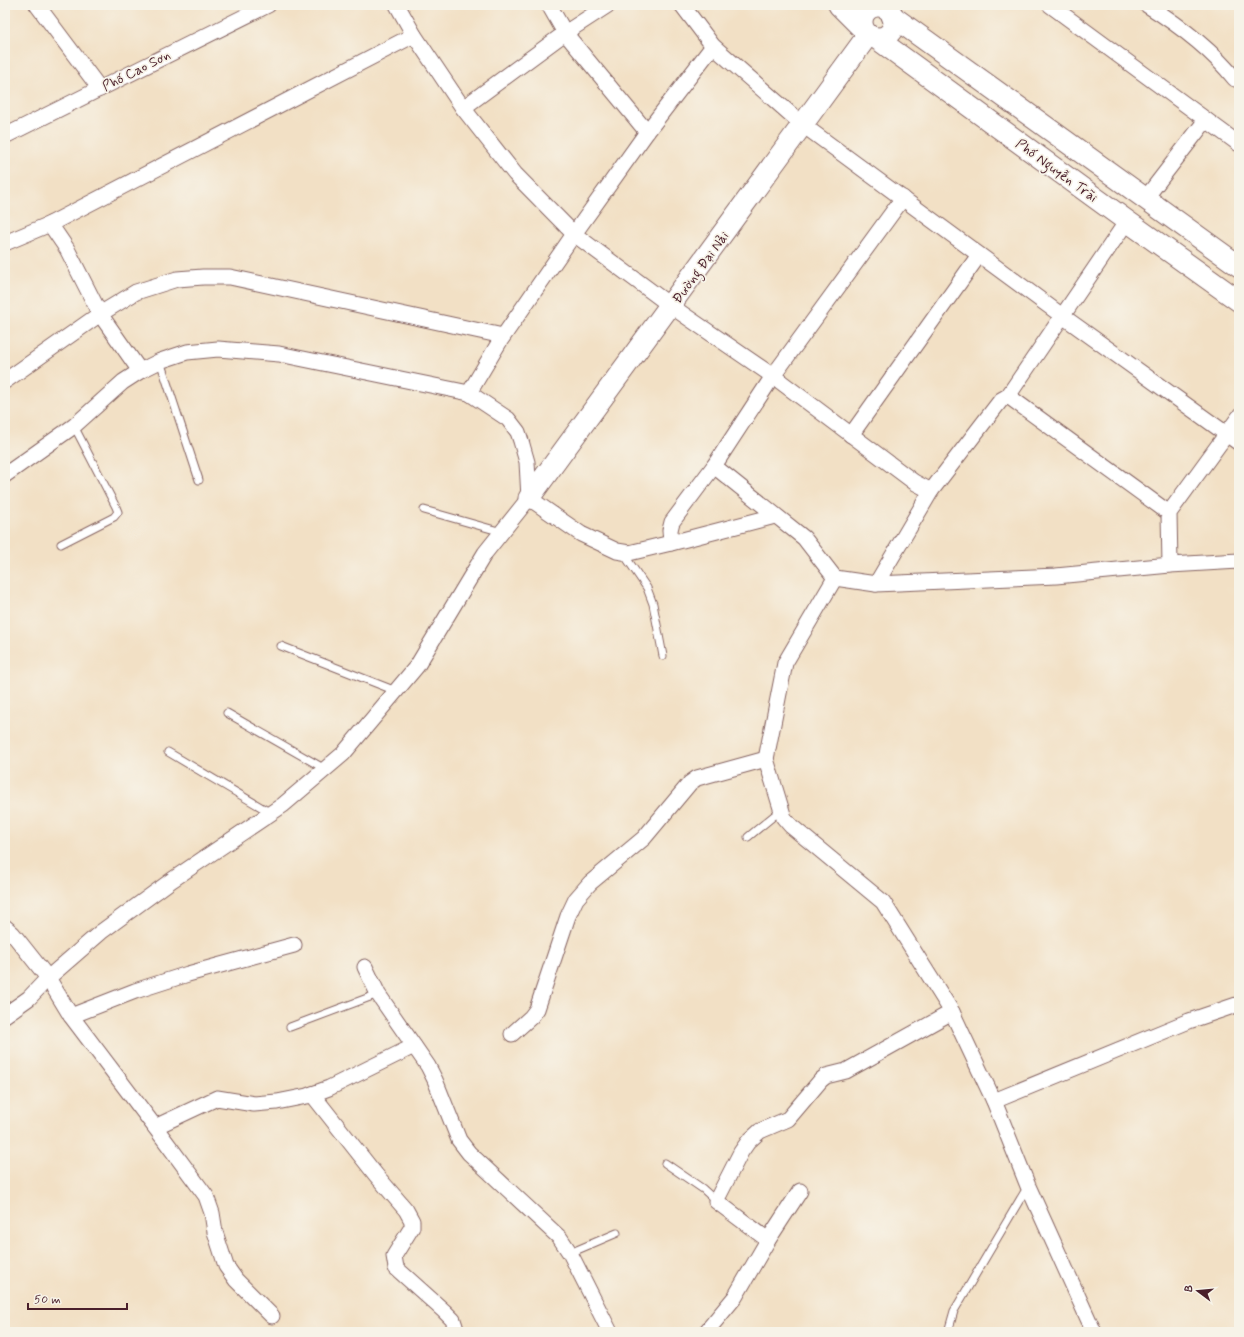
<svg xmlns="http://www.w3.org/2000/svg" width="1244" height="1337" font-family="Mynerve,sans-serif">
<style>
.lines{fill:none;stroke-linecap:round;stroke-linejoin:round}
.lane-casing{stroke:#856361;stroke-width:9}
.street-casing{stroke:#856361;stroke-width:17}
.secondary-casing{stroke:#856361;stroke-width:23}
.lane{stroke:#fff;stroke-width:7}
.street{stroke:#fff;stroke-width:15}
.secondary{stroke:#fff;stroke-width:21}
.labels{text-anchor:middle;stroke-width:3.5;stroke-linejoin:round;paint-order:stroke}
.street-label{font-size:14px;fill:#4a1f2b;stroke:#f7f3e8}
</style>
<rect width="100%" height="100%" fill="#f7f3e8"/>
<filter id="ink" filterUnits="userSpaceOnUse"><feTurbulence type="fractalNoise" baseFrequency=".025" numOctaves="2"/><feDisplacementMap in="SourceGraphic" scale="8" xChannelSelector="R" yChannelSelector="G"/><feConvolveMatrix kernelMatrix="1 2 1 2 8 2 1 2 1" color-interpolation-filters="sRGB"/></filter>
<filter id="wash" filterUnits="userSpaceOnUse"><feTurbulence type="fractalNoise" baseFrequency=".012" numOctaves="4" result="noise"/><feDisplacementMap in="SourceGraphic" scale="16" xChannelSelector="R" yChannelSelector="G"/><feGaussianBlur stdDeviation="0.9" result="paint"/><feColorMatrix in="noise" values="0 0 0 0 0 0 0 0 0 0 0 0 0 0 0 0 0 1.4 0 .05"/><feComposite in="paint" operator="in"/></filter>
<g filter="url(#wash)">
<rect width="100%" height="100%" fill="#f2e0c5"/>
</g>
<g filter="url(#ink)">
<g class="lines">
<defs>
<g id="lane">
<polyline points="160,361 199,480"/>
<polyline points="424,510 502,532"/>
<polyline points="61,544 114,517 118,512 116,507 74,426"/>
<polyline points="623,553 647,588 653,604 663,656"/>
<polyline points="281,646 396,691"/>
<polyline points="227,713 325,769"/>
<polyline points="168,752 271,813"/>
<polyline points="748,837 781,810"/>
<polyline points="290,1027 378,994"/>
<polyline points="665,1163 703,1189 716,1201"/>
<polyline points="570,1253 617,1233"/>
<polyline points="948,1332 954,1311 1028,1186"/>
</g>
<g id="street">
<polyline points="37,5 100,89"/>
<polyline points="397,5 414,35 463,108 515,174 574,234 671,306 773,376 914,482 931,491"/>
<polyline points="549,5 565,33 647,132"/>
<polyline points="682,5 713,46 803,125 1061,315 1239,443"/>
<polyline points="1050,5 1239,144"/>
<path d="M 1147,5 C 1179,25 1211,49 1235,79"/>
<polyline points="463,108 565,33 608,5"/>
<polyline points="5,136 268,5"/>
<polyline points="1145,199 1206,120"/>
<polyline points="50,224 67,249 100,314 140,371"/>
<polyline points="5,243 50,224 414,35"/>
<polyline points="5,381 100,314 136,292 177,279 203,277 230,277 503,336"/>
<polyline points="469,393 500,341 574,234 647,132 713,46"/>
<polyline points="1008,396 1169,513"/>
<polyline points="851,435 979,255"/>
<polyline points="714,466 804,538 835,578 876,584 1056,576 1170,565 1239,561"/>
<polyline points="5,475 74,426 123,382 140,371 160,361 187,352 218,349 279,354 469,393 508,419 518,432 521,441 527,462 529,498 485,553 417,666 343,754 283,805 172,880 101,932 48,978 29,998 5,1015"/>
<polyline points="529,498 581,534 617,551 629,553 671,543"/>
<polyline points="775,516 671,543 670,530 672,522 714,466 773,376 903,198"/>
<polyline points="1170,565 1169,513 1239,417"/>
<polyline points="876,584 931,491 1001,400 1008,396 1127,221"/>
<polyline points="766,759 785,663 835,578"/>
<polyline points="5,927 13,934 48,978 71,1016 155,1127 206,1196 212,1213 215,1232 226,1266 236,1280 272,1316"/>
<polyline points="365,967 378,994 428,1066 435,1080 459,1140 469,1153 560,1238 570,1253 610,1332"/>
<polyline points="71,1016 135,991 188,974 294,945"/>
<polyline points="512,1034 531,1017 537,1009 568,916 576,899 590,883 644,838 690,783 697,778 766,759 784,818 791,826 883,902 952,1012 994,1101 1028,1186 1094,1332"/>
<polyline points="312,1094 376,1175 406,1210 412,1221 412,1227 394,1256 396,1268 444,1311 453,1320 457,1332"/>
<polyline points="994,1101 1189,1021 1239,1004"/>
<polyline points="155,1127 217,1098 254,1104 277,1102 307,1096 329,1088 414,1046"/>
<polyline points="768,1240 716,1201 741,1152 748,1142 760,1131 788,1119 821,1080 826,1076 846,1071 952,1012"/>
<polyline points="706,1332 735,1297 768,1240 800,1191"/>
</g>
<g id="secondary">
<polyline points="839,5 863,29"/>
<circle cx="878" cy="22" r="16"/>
<polyline points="892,16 1239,266"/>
<polyline points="876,38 1127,221 1239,301"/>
<polyline points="529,498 868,35"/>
</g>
</defs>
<use href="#lane" class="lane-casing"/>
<use href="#street" class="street-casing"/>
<use href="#secondary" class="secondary-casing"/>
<use href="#lane" class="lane"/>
<use href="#street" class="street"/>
<use href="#secondary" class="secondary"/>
</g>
</g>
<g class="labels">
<g class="street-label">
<text transform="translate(136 70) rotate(-27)" y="5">Phố Cao Sơn</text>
<text transform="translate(1057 170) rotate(36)" y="5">Phố Nguyễn Trãi</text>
<text transform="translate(700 267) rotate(-54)" y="5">Đường Đại Nải</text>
</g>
</g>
<rect width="1244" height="1337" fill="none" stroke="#f7f3e8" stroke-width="20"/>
<g transform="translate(1198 1291) rotate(286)" stroke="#f7f3e8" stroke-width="3" paint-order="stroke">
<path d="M0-3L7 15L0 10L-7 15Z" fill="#4a1f2b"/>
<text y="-6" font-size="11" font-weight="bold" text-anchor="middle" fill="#4a1f2b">B</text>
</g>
<path d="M28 1303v6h99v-6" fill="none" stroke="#4a1f2b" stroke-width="2"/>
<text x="34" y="1303" font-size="12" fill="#4a1f2b" stroke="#f7f3e8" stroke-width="3" paint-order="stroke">50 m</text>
</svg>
